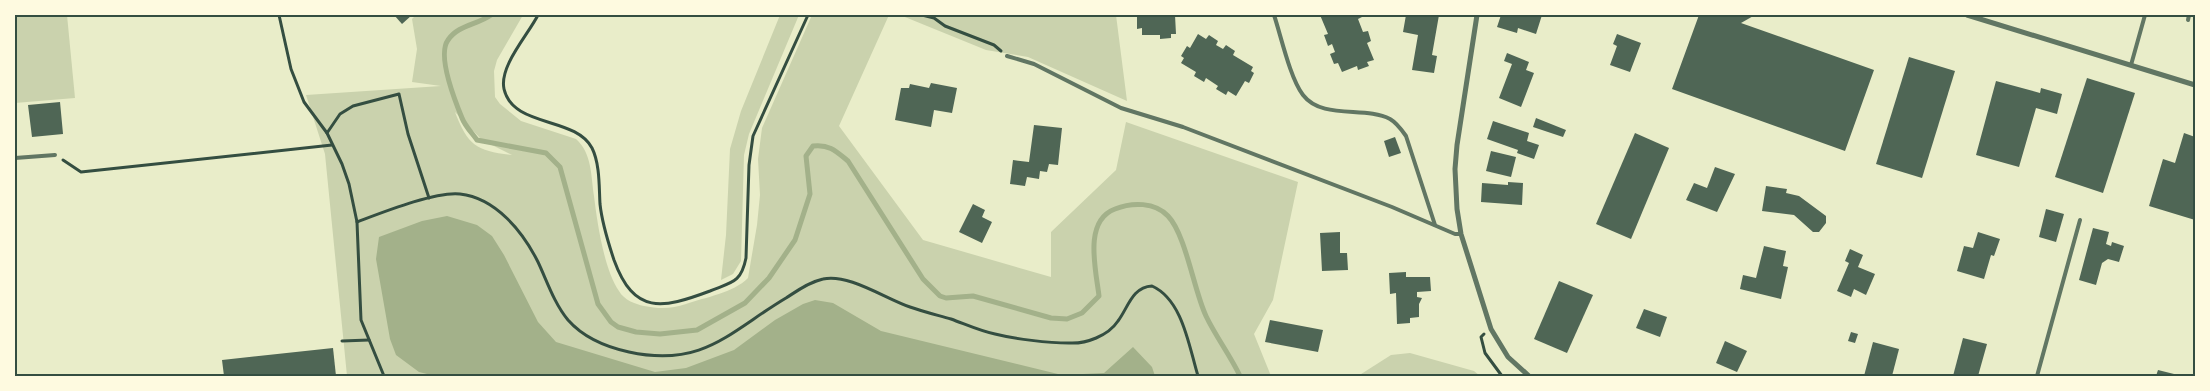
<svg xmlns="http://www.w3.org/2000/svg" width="2210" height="391" font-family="Manrope,sans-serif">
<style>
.green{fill:#cad2ad;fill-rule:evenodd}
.water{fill:#a3b18a}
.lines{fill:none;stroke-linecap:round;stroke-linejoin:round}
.stream{stroke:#a3b18a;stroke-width:5}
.building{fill:#4f6655}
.path{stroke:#344e41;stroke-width:3}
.service{stroke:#617663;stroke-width:4}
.minor{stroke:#617663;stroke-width:5}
.neatline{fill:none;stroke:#344e41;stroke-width:2}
</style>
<rect width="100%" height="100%" fill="#e9edc9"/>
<g class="green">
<polygon points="15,15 67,15 75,98 15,103"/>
<path d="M 416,15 L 523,15 L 497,60 L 494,71 L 495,97 L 500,104 L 521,121 L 576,139 C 592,153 591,176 594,196 C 597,221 604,270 619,291 C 624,300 635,304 644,306 C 659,309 672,309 686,304 C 706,297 733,293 748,278 L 757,225 L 760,195 L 758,159 L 762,128 L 812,15 L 889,15 L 839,126 L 923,240 L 1051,277 L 1051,232 L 1116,170 L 1126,122 L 1298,182 L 1273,300 L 1254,334 L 1271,376 L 347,376 L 325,154 L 306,95 L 441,86 L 412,82 L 417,49 L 412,19 ZM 455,112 L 482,140 L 512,155 C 477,151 468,146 455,112 Z"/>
<polygon points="780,15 799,15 749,134 744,155 741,261 733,274 721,280 726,235 730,149 741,111"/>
<polygon points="900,15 1116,15 1127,101 1028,57 986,50"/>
<polygon points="1410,353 1474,371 1480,376 1358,376 1391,355"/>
</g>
<polygon class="water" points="447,216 477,225 492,236 504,255 538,322 556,342 655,372 686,368 734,350 775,320 803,304 815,300 833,303 881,331 1062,375 1104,373 1133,347 1152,367 1155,376 435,376 419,372 396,355 390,339 376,259 379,237 422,221"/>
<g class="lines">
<path class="stream" d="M 491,15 C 477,25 458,25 448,40 C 437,55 455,101 462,118 C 465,126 472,133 477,140 L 546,153 L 560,167 L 598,304 L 611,322 L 618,327 L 636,332 L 660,334 L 697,330 L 745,303 L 769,278 L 795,240 L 810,194 L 806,156 L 813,146 C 829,144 836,151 848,161 L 923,279 L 940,296 L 946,298 L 973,296 L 1051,318 L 1067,319 L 1082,313 L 1099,296 C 1096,270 1083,221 1115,209 C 1132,202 1155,202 1168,216 C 1186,235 1194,291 1206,316 C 1216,337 1230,355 1240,376"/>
</g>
<g class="building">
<polygon points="394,15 412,15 402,24"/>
<polygon points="1141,15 1175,15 1176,34 1171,34 1171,38 1160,39 1160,35 1142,35 1142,28 1137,29 1137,17 1141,17"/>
<polygon points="1320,15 1362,15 1362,17 1358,19 1363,32 1368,31 1371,41 1367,43 1374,60 1367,62 1369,66 1358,70 1357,66 1342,72 1338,63 1334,64 1330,54 1335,52 1332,44 1328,46 1324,35 1328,34"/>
<polygon points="1406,15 1421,17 1421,15 1439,15 1432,55 1437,56 1434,73 1412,70 1418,35 1403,32"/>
<polygon points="1501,15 1542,15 1536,34 1518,28 1517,33 1497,27"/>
<polygon points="1699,15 1755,15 1741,23 1874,70 1845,151 1672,89"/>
<polygon points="1198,34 1206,39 1209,35 1218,41 1216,45 1223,49 1226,45 1235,51 1233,55 1253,67 1251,71 1254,73 1249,83 1245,81 1236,96 1228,91 1226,95 1216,89 1218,86 1206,78 1204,82 1194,76 1196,72 1181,63 1184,58 1181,56 1187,46 1190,48"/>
<polygon points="1617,34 1641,43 1630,72 1610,65 1617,46 1613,44"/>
<polygon points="1507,53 1529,62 1526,70 1534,73 1521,107 1499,98 1512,64 1504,61"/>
<polygon points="1909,57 1955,71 1922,178 1876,164"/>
<polygon points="2087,78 2135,93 2103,193 2055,177"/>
<polygon points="1996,81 2040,93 2041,88 2062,94 2057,114 2036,108 2019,167 1976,155"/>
<polygon points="931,83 957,88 952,113 934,110 931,127 895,120 901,88 909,88 910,84 929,88"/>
<polygon points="60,102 63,134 32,137 28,105"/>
<polygon points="1536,118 1566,130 1563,137 1533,127"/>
<polygon points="1493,121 1529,133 1527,141 1539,145 1534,159 1517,153 1518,150 1487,139"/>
<polygon points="1034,125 1062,128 1058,165 1049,164 1047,172 1040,171 1039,179 1027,177 1025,186 1010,184 1013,160 1029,162"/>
<polygon points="1635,133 1669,148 1631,239 1596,224"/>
<polygon points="2184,133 2195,137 2195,220 2149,206 2163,159 2175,163"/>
<polygon points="1395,137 1401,153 1389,157 1384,141"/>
<polygon points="1491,151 1516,157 1511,177 1486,171"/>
<polygon points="1715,167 1735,174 1717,212 1686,200 1694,183 1707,188"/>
<polygon points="1508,182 1523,183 1522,205 1481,202 1482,183 1508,185"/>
<polygon points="1766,186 1787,189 1786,193 1799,196 1826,216 1826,223 1819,232 1813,232 1794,215 1762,211"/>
<polygon points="973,204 985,210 982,217 992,222 982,243 959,232"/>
<polygon points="2046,209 2064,214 2056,242 2039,237"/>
<polygon points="2093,228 2109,232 2106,244 2111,246 2112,242 2124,246 2119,262 2108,259 2102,263 2096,285 2079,280"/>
<polygon points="1340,232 1340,253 1347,253 1348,270 1322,271 1320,233"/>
<polygon points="1978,232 2000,239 1994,256 1991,255 1984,279 1957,271 1964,246 1973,248"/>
<polygon points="1764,246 1786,251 1783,266 1788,267 1781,299 1740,289 1743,275 1756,278"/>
<polygon points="1850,249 1863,255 1858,267 1875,274 1866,295 1854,289 1851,297 1837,291 1849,263 1845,261"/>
<polygon points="1406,272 1406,277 1430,277 1431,291 1417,292 1417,297 1422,298 1419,304 1419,317 1410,318 1410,323 1397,324 1396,293 1390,294 1389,273"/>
<polygon points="1559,281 1593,295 1567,353 1534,339"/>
<polygon points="1644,309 1667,317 1660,337 1636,328"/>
<polygon points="1270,320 1323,330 1318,352 1265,342"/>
<polygon points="1851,332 1858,334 1855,343 1848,341"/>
<polygon points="1963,338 1987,344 1978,376 1953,376"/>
<polygon points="1725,341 1747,351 1737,372 1716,363"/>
<polygon points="1873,342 1899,349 1892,376 1864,376"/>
<polygon points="333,348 336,376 224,376 222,360"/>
<polygon points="2158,370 2178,375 2178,376 2156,376"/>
</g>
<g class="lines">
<g class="path">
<polyline points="279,15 291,69 304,102 327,133 342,164 349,184 357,222 361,320 384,376"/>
<path d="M 538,15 C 528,35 499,66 504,89 C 513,128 575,116 592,148 C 600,164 599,187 600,204 C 602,223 608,242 614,260 C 634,315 662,309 710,291 C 732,282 741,283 746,258 L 749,165 L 753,136 L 808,15"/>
<polyline points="922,15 934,18 945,26 994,45 1001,51"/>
<polyline points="327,133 340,114 353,106 399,94 408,134 429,198"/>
<polyline points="63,160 81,172 332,145"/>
<path d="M 357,222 C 381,213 436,191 460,194 C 496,198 523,232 538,262 C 547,281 554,303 568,320 C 583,337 606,347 629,352 C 703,368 729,332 786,298 C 797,291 809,282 823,279 C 848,273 886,299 910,307 C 924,312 937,315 951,319 C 965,324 980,331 995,334 C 1015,339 1048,343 1069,343 C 1086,344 1108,336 1118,321 C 1128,308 1132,287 1152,286 C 1183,300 1189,347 1198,376"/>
<polyline points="1484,334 1481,337 1485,353 1502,376"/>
<polyline points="342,341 369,340"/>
</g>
<g class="service">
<path d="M 1274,15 C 1281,36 1290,78 1303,95 C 1322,120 1365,106 1390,119 C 1397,123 1401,129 1406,136 L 1435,225"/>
<polyline points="2188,20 2189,15"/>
<polyline points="1007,56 1034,64 1121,108 1183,127 1392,207 1455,234 1461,234"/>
<polyline points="2131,65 2145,15"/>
<polyline points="15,158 55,155"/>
<polyline points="2037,376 2080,220"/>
</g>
<g class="minor">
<polyline points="1477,15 1457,145 1455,169 1457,209 1461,234 1491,329 1508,357 1529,376"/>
<polyline points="1967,15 2195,85"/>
</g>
</g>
<rect width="2210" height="391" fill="none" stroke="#fefae0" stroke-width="32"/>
<rect x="16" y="16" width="2178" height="359" class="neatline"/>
</svg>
